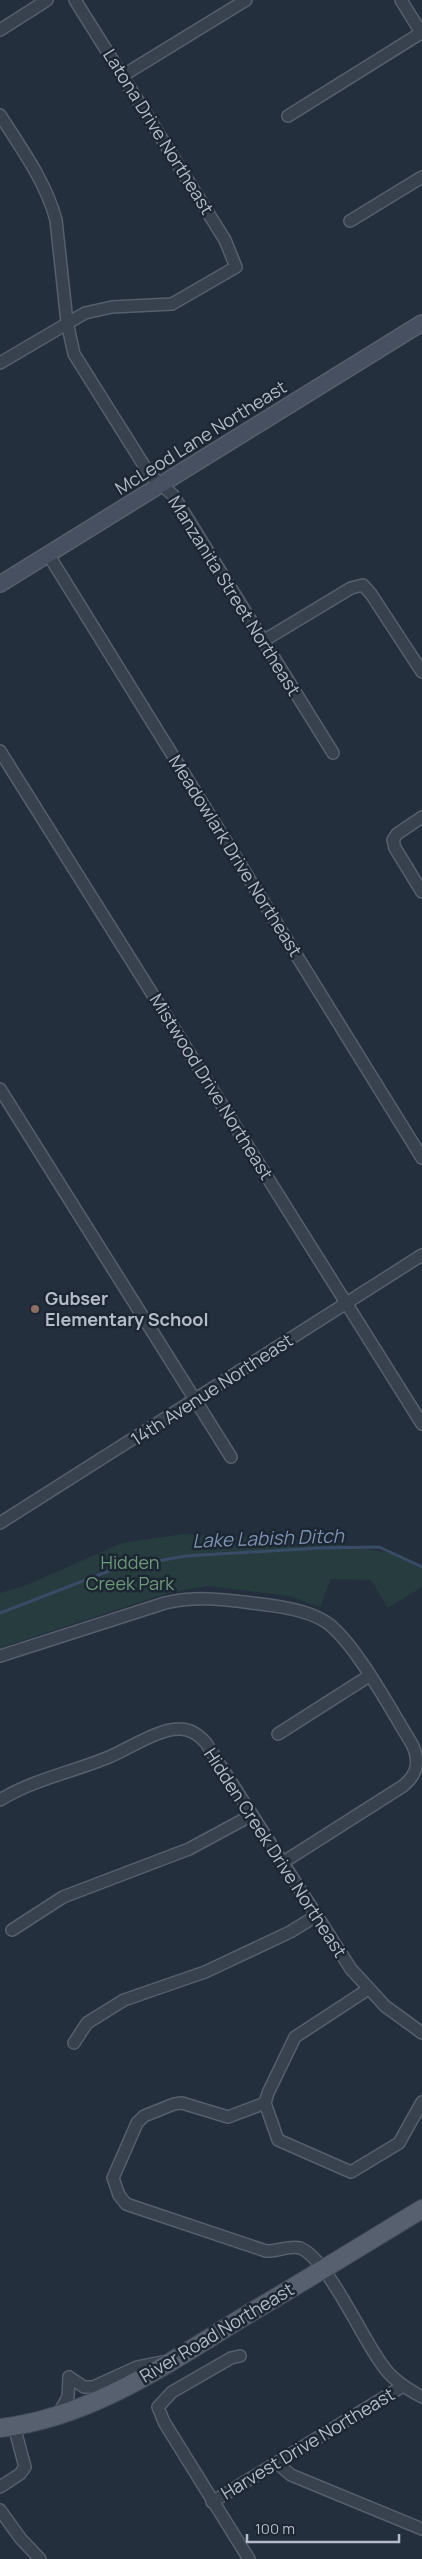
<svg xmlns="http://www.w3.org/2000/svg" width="422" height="2559" font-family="Manrope,sans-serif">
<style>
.green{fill:#263c3f}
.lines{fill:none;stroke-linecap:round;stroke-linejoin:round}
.stream{stroke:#394c67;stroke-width:3}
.street-casing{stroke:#565f6c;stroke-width:14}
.secondary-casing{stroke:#565f6c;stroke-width:18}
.primary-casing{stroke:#414a57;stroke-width:20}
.street{stroke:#38414e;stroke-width:11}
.secondary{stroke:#465061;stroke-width:15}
.primary{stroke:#56606e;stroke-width:18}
.education-dot{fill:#8d6e63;stroke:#1d2633;stroke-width:2}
.labels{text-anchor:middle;stroke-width:5;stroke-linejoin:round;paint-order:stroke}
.street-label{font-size:18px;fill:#b4bcc9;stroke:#1d2633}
.poi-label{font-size:18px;font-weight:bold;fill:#b4bcc9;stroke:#1d2633;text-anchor:start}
.park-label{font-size:18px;fill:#6b9a76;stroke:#1d2633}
.water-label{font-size:19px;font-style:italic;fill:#7c92b1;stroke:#1d2633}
</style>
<rect width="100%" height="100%" fill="#242f3e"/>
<polygon class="green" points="184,1534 310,1540 397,1554 422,1569 422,1587 388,1608 371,1580 331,1579 320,1607 289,1596 208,1586 168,1593 0,1648 0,1593 24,1586 122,1543"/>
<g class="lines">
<polyline class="stream" points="0,1613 114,1569 185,1556 319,1548 379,1547 422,1567"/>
<defs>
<g id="street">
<polyline points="401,0 422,34"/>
<polyline points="0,30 47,0"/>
<polyline points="122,76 246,0"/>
<path d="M 0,115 C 21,148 46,182 56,220 L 67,322 L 74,354 L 150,475 L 173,495 L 333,753"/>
<polyline points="288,116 421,33"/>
<polyline points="350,221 422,177"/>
<polyline points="0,363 85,313 112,307 172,304 236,267 225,240 75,0"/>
<polyline points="48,554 422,1158"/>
<polyline points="263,641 351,588 363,585 371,594 422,672"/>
<polyline points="0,751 422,1424"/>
<polyline points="422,817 397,834 393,840 395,848 422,892"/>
<polyline points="0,1089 231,1457"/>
<polyline points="0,1523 422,1255"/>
<path d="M 0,1656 L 165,1603 C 195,1596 222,1599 252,1603 C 276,1606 306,1609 326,1622 C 355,1642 392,1712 412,1744 C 420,1761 418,1774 403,1786 L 282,1863"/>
<polyline points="278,1734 369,1676"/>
<path d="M 0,1800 C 34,1779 73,1772 109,1757 C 128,1749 160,1728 180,1729 C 191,1729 199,1735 206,1743 L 351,1969 L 385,2006 L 422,2033"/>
<polyline points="12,1930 63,1897 189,1849 252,1815"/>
<polyline points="367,1990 295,2037 268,2093 265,2103 278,2140 351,2172 399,2143 422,2102"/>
<polyline points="74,2043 87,2023 124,2000 205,1972 290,1932 316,1916"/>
<path d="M 265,2103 L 228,2117 L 182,2103 L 174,2104 L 144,2116 L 137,2123 L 113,2178 L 119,2195 L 126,2204 L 266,2251 C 277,2252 289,2245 300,2248 C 327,2258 362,2338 381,2363 C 391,2379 406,2388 422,2397"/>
<polyline points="240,2356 231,2358 172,2392 158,2407 164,2422 249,2559"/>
<polyline points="69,2377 84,2387 93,2387 137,2367 162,2362"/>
<polyline points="58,2415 68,2397 69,2377"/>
<polyline points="277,2463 291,2475 422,2529"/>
<polyline points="0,2487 20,2474 25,2467 14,2426"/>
<polyline points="212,2502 403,2386"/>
<polyline points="0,2510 21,2539 40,2559"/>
</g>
<polyline id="secondary" points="0,584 422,323"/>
<path id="primary" d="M 0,2428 C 89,2418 166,2365 240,2319 C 301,2283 361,2246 422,2209"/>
</defs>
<use href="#street" class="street-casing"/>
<use href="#secondary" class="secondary-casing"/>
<use href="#primary" class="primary-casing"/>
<use href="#street" class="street"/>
<use href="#secondary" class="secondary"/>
<use href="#primary" class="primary"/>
</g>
<circle class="education-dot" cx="35" cy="1309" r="5"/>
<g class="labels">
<g class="street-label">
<text transform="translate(158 132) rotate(58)" y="6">Latona Drive Northeast</text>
<text transform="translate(201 438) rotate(-32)" y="6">McLeod Lane Northeast</text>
<text transform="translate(234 596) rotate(58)" y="6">Manzanita Street Northeast</text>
<text transform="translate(235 856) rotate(58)" y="6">Meadowlark Drive Northeast</text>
<text transform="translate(211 1087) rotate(58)" y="6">Mistwood Drive Northeast</text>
<text transform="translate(212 1390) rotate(-33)" y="6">14th Avenue Northeast</text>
<text transform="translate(275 1853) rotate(57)" y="6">Hidden Creek Drive Northeast</text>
<text transform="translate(217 2333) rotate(-31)" y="6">River Road Northeast</text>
<text transform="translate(308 2444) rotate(-31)" y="6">Harvest Drive Northeast</text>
</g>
<g class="poi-label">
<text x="45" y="1305">Gubser<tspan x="45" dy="21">Elementary School</tspan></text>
</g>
<g class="park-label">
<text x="130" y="1569">Hidden<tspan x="130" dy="21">Creek Park</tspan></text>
</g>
<g class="water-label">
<text transform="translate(268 1538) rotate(-2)" y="7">Lake Labish Ditch</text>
</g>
</g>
<path d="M247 2534v8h152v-8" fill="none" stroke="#b4bcc9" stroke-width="2.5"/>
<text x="255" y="2534" font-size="15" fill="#b4bcc9" stroke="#1d2633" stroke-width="4" paint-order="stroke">100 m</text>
</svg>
